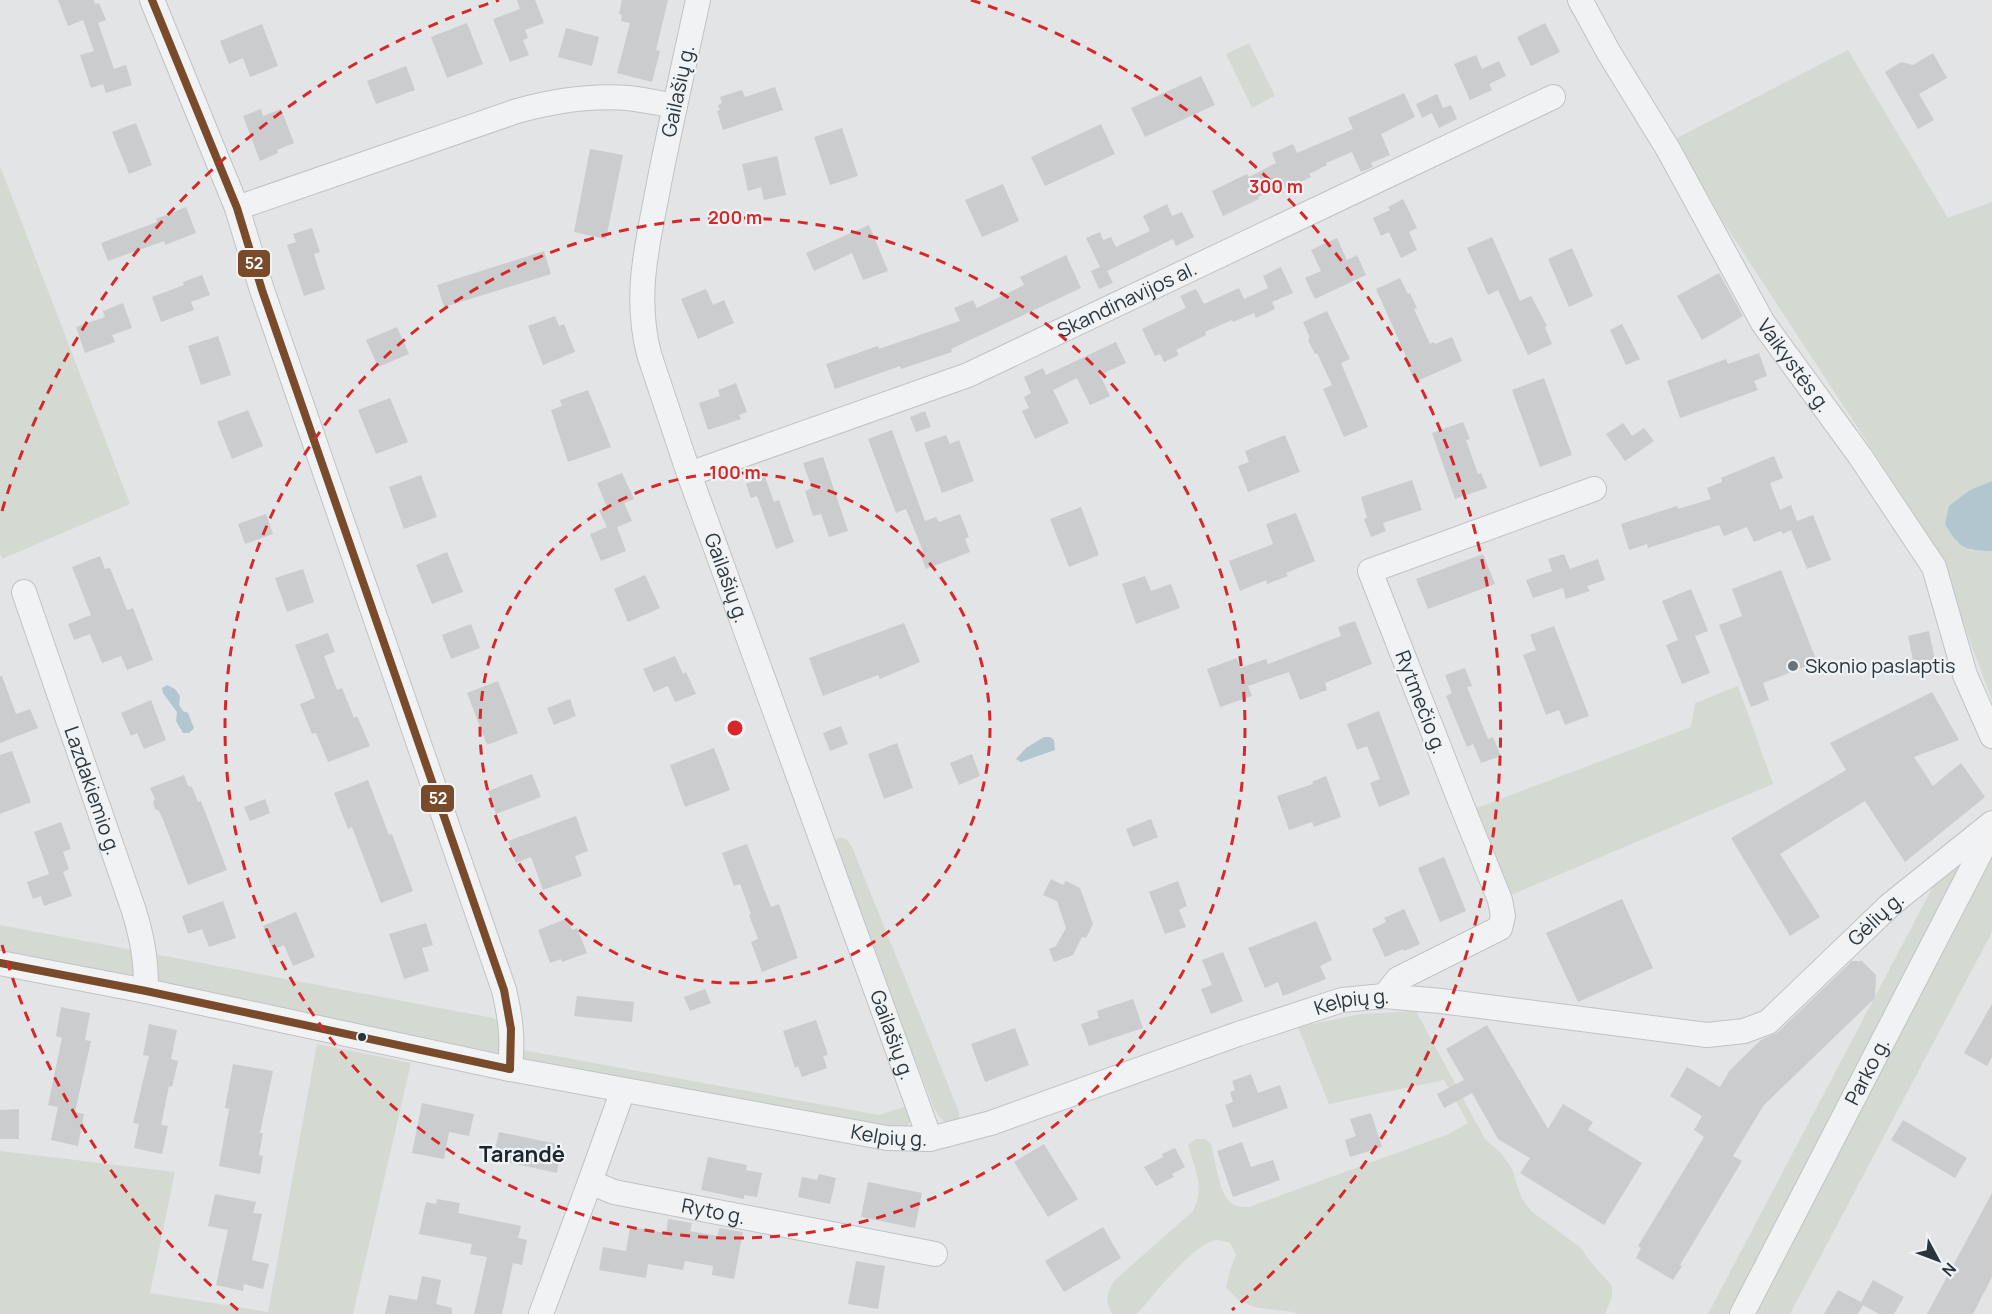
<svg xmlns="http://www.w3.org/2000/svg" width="1992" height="1314" font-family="Manrope,sans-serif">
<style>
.green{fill:#d4dad2}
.water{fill:#b2c6cf}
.building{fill:#caccce}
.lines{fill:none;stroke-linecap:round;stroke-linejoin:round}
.minor-casing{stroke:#c0c2c4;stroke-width:26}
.minor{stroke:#f0f2f3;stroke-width:24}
.bus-1-casing{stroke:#eff3f5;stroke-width:12}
.bus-1{stroke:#7a4b2a;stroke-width:8}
.ring{fill:none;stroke:#d62828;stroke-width:3;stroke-dasharray:10 8}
.poi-dot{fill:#6a7279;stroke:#eff3f5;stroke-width:2}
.bus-dot{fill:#2a353e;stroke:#eff3f5;stroke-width:2}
.labels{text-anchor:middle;stroke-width:4.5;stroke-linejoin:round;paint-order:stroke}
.street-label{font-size:20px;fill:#2a353e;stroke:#eff3f5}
.poi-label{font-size:20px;fill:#2a353e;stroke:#eff3f5;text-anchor:start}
.quarter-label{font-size:22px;font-weight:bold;fill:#1c262e;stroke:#eff3f5}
.centre{fill:#d62828;stroke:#eff3f5;stroke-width:3}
.ring-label{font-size:18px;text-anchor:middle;font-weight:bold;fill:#d62828;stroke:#eff3f5;stroke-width:4.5;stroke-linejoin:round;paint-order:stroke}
.line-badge{stroke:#eff3f5;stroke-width:2}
.badge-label{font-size:16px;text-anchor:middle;font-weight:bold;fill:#fff}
</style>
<rect width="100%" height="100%" fill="#e2e4e6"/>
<g class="green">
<polygon points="1249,43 1275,96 1252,108 1226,54"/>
<polygon points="1848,50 1948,218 1992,202 1992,481 1970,490 1955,541 1972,551 1992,551 1992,700 1933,543 1722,220 1675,139"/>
<polygon points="0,166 130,504 2,559 0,553"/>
<polygon points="1738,686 1773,784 1511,895 1474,809 1691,727 1695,703"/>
<polygon points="841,837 847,840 852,847 959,1112 959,1123 948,1124 940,1118 934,1108 830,843"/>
<polygon points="1970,853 1992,858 1992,932 1790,1314 1708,1314 1938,877"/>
<polygon points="0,925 493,1018 520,1038 523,1050 879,1115 910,1105 912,1118 906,1128 898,1131 685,1095 0,954"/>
<path d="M 1416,1011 L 1485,1139 L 1501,1153 L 1512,1169 L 1521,1197 L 1531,1211 L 1581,1248 L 1589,1260 L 1612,1286 L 1612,1297 L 1605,1314 L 1297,1314 L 1293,1312 L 1254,1307 L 1240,1301 L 1226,1288 L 1230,1270 L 1236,1255 L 1230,1243 C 1226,1242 1220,1240 1216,1240 C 1193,1244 1153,1296 1137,1314 L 1112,1314 C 1105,1299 1106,1295 1114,1281 L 1193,1211 C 1205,1187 1195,1170 1188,1145 L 1196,1139 L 1205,1139 L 1211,1144 C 1215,1158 1219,1193 1230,1202 C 1236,1207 1242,1207 1249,1207 L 1449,1134 L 1468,1123 L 1444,1080 L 1329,1104 L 1298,1027 L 1361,1014 Z"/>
<polygon points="317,1044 411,1063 353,1314 0,1314 0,1151 175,1172 150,1293 268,1312"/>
</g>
<g class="water">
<path d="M 1992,481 L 1992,551 C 1964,551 1959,548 1945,524 L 1949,506 L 1970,490 Z"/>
<polygon points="167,685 175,689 180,696 179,705 183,711 188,713 194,728 189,733 183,733 176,721 177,712 163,693 162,688"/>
<polygon points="1044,737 1050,737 1054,740 1055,750 1021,762 1016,759 1026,748"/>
</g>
<g class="building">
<polygon points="58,0 94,0 95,4 99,3 106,20 98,23 114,69 126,65 132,85 106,93 103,84 91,88 80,55 94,51 83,20 68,26"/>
<polygon points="517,0 535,0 544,23 525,30 528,38 523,40 529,55 510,62 493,19 520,9"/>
<polygon points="622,0 668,0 656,50 660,51 652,82 617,73 630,23 621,21 622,15 619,14"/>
<polygon points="467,23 483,64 447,78 431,37"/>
<polygon points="1545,23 1560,52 1531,66 1517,37"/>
<polygon points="262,24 278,66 250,77 243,58 229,64 220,41"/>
<polygon points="566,28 599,37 592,66 558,57"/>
<polygon points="1933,53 1947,78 1919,94 1934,120 1918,129 1885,72 1901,62 1913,65"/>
<polygon points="1476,55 1482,69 1499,61 1506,76 1489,84 1492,90 1470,100 1454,64"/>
<polygon points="406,66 415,90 376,104 367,81"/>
<polygon points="1201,76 1215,105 1145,137 1131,108"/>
<polygon points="775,87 783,110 723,130 717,111 720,110 718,105 722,103 720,97 742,90 745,97"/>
<polygon points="1404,93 1415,117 1381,134 1390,155 1371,163 1373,167 1361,172 1352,152 1326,163 1327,165 1309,174 1311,177 1286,189 1284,186 1258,197 1259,199 1223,216 1212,191 1247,174 1249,177 1276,163 1272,153 1293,144 1297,153 1353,129 1348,118"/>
<polygon points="1437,94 1443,108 1451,105 1457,119 1439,128 1432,113 1422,118 1416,104"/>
<polygon points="261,109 263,116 281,109 294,143 277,150 278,153 260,161 243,116"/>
<polygon points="136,123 152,165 129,174 112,132"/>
<polygon points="1101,124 1115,154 1045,186 1031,157"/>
<polygon points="842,128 858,176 830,185 814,137"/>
<polygon points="590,149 623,155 606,239 574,232"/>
<polygon points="777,156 786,195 764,200 761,187 748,191 742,164"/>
<polygon points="1003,184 1019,221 982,237 965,200"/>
<polygon points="1403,199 1417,228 1409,232 1417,250 1401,258 1389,232 1381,236 1373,218 1390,210 1388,207"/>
<polygon points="1167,204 1172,216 1182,212 1194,237 1176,246 1173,239 1107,271 1113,283 1099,289 1091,271 1100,267 1086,238 1100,232 1103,240 1111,237 1116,247 1150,231 1143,216"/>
<polygon points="186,207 196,233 165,245 164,241 108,261 101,243 157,222 156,219"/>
<polygon points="869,225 888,271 863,280 852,253 814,271 806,253"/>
<polygon points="312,228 320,252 314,254 325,289 304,296 287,245 296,242 293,234"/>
<polygon points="1492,237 1520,301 1531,296 1547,326 1545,327 1552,344 1528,355 1498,290 1488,295 1467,248"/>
<polygon points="1337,238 1347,260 1357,255 1366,275 1315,299 1305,278 1321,271 1311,250"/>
<polygon points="1572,248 1593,296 1569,307 1548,259"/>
<polygon points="544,251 551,274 444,307 437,285"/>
<polygon points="1066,255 1081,288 951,349 952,352 901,369 900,366 835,389 826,364 878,346 879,349 960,321 954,308 973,300 977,308 1024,285 1020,277"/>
<polygon points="1281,267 1293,293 1272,302 1275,309 1256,318 1254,313 1233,322 1232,320 1205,332 1206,335 1176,350 1179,355 1164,362 1160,354 1155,356 1142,329 1186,308 1180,296 1196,289 1204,304 1239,288 1244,299 1268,288 1263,276"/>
<polygon points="1719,273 1743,316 1702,340 1677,296"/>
<polygon points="202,275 210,295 191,302 194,310 161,322 152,297 184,285 183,282"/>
<polygon points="1400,278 1408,294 1410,293 1417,308 1414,309 1430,344 1434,342 1435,344 1452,337 1462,361 1415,382 1404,357 1406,356 1376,289"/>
<polygon points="706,289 713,305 724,300 734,323 698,339 681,299"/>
<polygon points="123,303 132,328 112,335 115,342 85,353 76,327 105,317 103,311"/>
<polygon points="1327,311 1350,359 1341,363 1368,427 1344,437 1323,389 1332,385 1317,353 1315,354 1308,340 1310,338 1303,322"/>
<polygon points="555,316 559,326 564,324 575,352 543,365 528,326"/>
<polygon points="1622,324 1640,359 1626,365 1610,330"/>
<polygon points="397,327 409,354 378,367 366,340"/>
<polygon points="218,336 231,375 201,385 188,346"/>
<polygon points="1116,342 1126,363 1100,375 1110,396 1090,405 1077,378 1053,390 1069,423 1035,439 1022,411 1029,408 1024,397 1031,393 1024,377 1043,368 1046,375"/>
<polygon points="1759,353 1767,376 1754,381 1758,390 1680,418 1667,381 1726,359 1728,364"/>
<polygon points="1544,378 1572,455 1540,467 1512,390"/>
<polygon points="736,383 747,412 739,415 741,419 708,430 699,403 720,396 718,390"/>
<polygon points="588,390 611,447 568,462 551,410 562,406 560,400"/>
<polygon points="390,398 408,442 376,454 358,410"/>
<polygon points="248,410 263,446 232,459 217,422"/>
<polygon points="925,411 931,427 916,432 910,417"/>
<polygon points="1463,422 1470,439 1466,440 1478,474 1481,473 1487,488 1455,499 1432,433"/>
<polygon points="1623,423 1632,436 1644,428 1654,441 1625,461 1606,434"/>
<polygon points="892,430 925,521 936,517 939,522 960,514 969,537 965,539 970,552 926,569 919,552 923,551 906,509 896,513 868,439"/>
<polygon points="946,435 950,444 959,440 974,481 942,493 924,443"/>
<polygon points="1285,435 1300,472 1248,492 1238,466 1249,462 1245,451"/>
<polygon points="1774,456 1783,478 1770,483 1780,510 1791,505 1797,521 1813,515 1831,560 1807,569 1791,530 1783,534 1781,531 1754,542 1747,527 1724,536 1719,525 1648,548 1647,544 1629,550 1621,524 1677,506 1678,509 1711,499 1707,488 1722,482 1721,478"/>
<polygon points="823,457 848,531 829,537 821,514 813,516 805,491 812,488 803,463"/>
<polygon points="622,473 634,499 624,503 632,521 617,527 626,551 601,561 590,534 607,527 599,510 607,507 597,483"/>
<polygon points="421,475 437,517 404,529 389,487"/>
<polygon points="765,477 774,502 779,500 794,542 776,549 757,496 751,498 746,484"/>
<polygon points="1412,480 1422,510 1383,523 1386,531 1371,537 1364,519 1367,518 1361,497"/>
<polygon points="1081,507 1099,555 1069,567 1050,519"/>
<polygon points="1296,513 1315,561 1286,573 1288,576 1267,584 1266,580 1240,591 1229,561 1273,544 1266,524"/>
<polygon points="266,514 273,534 245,544 238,524"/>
<polygon points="447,552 463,592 432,604 416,565"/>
<polygon points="1483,554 1495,584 1428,609 1416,579"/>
<polygon points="1564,554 1570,569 1598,559 1605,580 1587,586 1590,591 1566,599 1563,588 1533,598 1526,580 1552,571 1548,559"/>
<polygon points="100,556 105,569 110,568 127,610 133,608 153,660 127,670 121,656 102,663 90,634 74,640 68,624 91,615 72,567"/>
<polygon points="303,569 314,602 287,612 275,578"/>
<polygon points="1781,570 1817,662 1763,683 1769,700 1751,707 1719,625 1742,616 1732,589"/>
<polygon points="645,575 660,608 628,622 614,589"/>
<polygon points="1145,576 1151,591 1171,584 1180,608 1136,624 1122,584"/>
<polygon points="1691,589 1708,631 1695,636 1710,673 1682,684 1666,645 1678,640 1662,601"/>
<polygon points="1355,621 1372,664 1325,683 1327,690 1300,700 1289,672 1248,686 1252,696 1220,707 1207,669 1237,658 1240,668 1266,659 1268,664 1341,636 1338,627"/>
<polygon points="904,623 920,662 880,679 878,675 823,696 809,658"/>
<polygon points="471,624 480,648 451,659 442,635"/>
<polygon points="1554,626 1589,716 1565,725 1559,710 1546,715 1523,655 1536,650 1530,635"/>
<polygon points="1929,631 1935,660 1914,665 1908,636"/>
<polygon points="328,633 335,652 324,656 337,690 342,688 354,718 357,716 370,746 328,762 316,733 312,734 300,704 315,698 295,645"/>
<polygon points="675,656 683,674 686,672 696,694 675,702 668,686 654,692 643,669"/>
<polygon points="1465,668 1472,686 1467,687 1488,739 1493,737 1501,756 1481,763 1473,744 1467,747 1446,696 1452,693 1445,675"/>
<polygon points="0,676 2,676 16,714 30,709 38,728 0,743"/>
<polygon points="498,681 518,733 487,745 467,693"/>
<polygon points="1932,692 1959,740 1914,757 1933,786 1961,763 1985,797 1905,862 1865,801 1780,854 1820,917 1790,936 1731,838 1846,770 1830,743"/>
<polygon points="570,699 576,716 554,725 547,708"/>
<polygon points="151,700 166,740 144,749 137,733 131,736 121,713"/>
<polygon points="1379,711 1410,794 1379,807 1370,783 1380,779 1367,746 1357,750 1347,724"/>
<polygon points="841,726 848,744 830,751 823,733"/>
<polygon points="897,743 913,788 884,799 868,754"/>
<polygon points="714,748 730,790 685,807 670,765"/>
<polygon points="12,751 31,802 0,814 0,755"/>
<polygon points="972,754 980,776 959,785 950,763"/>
<polygon points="532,774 541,797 496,814 488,791"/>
<polygon points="184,775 188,786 192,787 198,802 201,801 227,870 188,885 164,822 159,811 155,809 153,802 155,799 150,788"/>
<polygon points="1326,776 1341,817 1314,827 1312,822 1289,830 1277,796 1313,784 1312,782"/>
<polygon points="368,780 389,835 392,834 413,891 381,903 352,827 348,829 334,793"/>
<polygon points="265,799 270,813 250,821 244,807"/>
<polygon points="576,816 588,851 575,856 582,876 543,890 531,857 516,863 508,841"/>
<polygon points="1151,819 1158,837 1133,847 1126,829"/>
<polygon points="61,822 71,849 63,852 69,869 63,872 72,896 44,906 41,896 33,899 27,882 49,874 34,832"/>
<polygon points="747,844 771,907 779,904 798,958 762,972 751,942 758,939 749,915 751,914 740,884 734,886 722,853"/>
<polygon points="1444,857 1466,911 1440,922 1418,868"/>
<polygon points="1051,879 1063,885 1066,881 1080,888 1093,924 1086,938 1082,937 1073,955 1054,962 1049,949 1056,946 1066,928 1057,901 1043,895"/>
<polygon points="1178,881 1187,906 1179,910 1186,927 1165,934 1149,892"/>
<polygon points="1622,899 1653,968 1578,1002 1546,933"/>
<polygon points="223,901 236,938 209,947 202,929 188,934 182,916"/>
<polygon points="1404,909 1420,944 1404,951 1403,949 1385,957 1372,929 1386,922 1384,918"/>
<polygon points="296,912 315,957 293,966 284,945 273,950 263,926"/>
<polygon points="568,918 572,930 577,928 587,953 562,962 561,959 550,963 538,930"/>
<polygon points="1316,921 1332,960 1320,966 1326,979 1283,996 1278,982 1265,988 1248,948"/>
<polygon points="426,923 433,945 422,948 429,971 404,979 389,934"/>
<polygon points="1223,952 1243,1001 1211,1014 1201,989 1212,985 1202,960"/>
<polygon points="1852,961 1862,961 1876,975 1875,998 1764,1105 1733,1156 1742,1161 1680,1265 1682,1266 1673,1280 1636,1258 1641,1248 1638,1246 1704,1137 1694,1130 1702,1116 1670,1096 1687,1067 1720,1087 1730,1070 1761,1040 1778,1032"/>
<polygon points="705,989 711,1003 690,1011 684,997"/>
<polygon points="577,996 634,1002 632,1022 574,1016"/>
<polygon points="1133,999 1143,1028 1089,1046 1081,1024 1099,1018 1097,1011"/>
<polygon points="1992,1004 1992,1057 1987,1066 1964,1053"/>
<polygon points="61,1007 90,1013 85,1040 91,1041 75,1112 84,1114 78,1146 51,1140 58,1107 48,1105 62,1038 56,1036"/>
<polygon points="816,1020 828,1055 823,1056 827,1068 802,1077 798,1066 795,1068 783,1031"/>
<polygon points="149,1024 177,1030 171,1059 178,1061 172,1087 169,1086 161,1125 168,1126 162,1154 134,1148 139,1124 133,1123 149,1056 143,1055"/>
<polygon points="1487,1025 1548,1129 1563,1104 1593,1122 1588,1130 1642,1163 1604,1225 1520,1173 1530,1158 1498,1139 1472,1093 1444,1108 1437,1094 1464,1080 1446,1049"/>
<polygon points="1015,1028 1029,1065 985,1082 971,1044"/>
<polygon points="233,1064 273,1071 260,1133 263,1133 259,1155 263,1156 260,1174 219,1166 229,1109 225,1108"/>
<polygon points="1251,1074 1258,1093 1280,1085 1288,1108 1233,1128 1225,1105 1233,1102 1230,1092 1235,1090 1232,1081"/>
<polygon points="422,1103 474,1114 469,1136 449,1132 444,1159 412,1153"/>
<polygon points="19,1109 19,1139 0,1139 0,1110"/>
<polygon points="1371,1113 1382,1147 1350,1157 1345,1140 1356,1136 1350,1119"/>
<polygon points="1903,1120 1967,1158 1955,1178 1891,1140"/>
<polygon points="499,1132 562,1145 557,1173 493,1159"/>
<polygon points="1242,1142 1251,1167 1273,1160 1280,1180 1233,1197 1217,1151"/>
<polygon points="1044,1144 1078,1199 1048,1217 1014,1162"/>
<polygon points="1175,1148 1185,1167 1172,1174 1174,1177 1156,1186 1144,1167 1163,1157 1162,1154"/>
<polygon points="708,1157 747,1165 746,1170 762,1173 757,1197 744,1195 744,1199 701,1190"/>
<polygon points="819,1174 836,1178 830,1204 798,1197 802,1177 817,1180"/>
<polygon points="868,1182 922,1193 915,1228 861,1217"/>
<polygon points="1992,1193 1992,1277 1973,1314 1927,1314"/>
<polygon points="215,1194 256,1202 253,1213 262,1214 252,1260 269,1264 263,1289 244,1284 243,1291 216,1285 228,1230 208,1226"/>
<polygon points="437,1199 460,1203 458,1213 521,1226 518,1238 527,1240 522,1265 513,1263 502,1314 474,1314 487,1257 470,1254 472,1244 419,1234 426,1202 436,1204"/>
<polygon points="668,1219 692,1223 690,1231 718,1236 719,1228 743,1232 734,1279 712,1275 713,1266 685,1261 683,1270 648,1264 646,1278 599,1270 603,1247 626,1251 630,1227 666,1233"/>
<polygon points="1103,1227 1121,1258 1064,1292 1045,1261"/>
<polygon points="856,1261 885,1266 878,1309 848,1304"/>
<polygon points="422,1276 441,1280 436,1304 452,1308 452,1314 385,1314 389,1295 417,1300"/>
<polygon points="1873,1280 1904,1297 1894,1314 1879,1314 1863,1305 1858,1314 1824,1314 1838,1290 1861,1302"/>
</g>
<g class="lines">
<defs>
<g id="minor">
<path d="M 152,0 L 237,208 L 262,290 L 504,990 C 511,1020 513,1038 510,1069"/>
<path id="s1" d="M 698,0 C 685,59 672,119 660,178 C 649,239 633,292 649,354 L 689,474 L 930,1139"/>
<path id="s2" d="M 1580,0 L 1609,53 L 1668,149 L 1763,323 L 1860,456 L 1934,567 L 1965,675 L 1992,736"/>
<path d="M 237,208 L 517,111 C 553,101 590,95 628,98 C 644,100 659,103 675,106"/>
<path id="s3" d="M 689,474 L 968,375 L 1553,97"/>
<path id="s4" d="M 24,592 L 134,911 C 143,941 146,959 146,991"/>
<path id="s5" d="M 0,963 L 146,991 L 510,1069 L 887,1138 L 930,1139 L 991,1123 L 1238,1034 L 1342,1000 L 1384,996 L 1441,1001 L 1707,1035 L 1744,1031 L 1768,1022 L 1890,905 L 1992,823"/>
<polyline points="1384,996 1398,979 1500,928 1503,916 1500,900 1462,806 1370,571 1594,489"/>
<path id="s6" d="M 623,1090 L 590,1182 L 614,1192 L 935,1254"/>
<polyline points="541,1314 590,1182"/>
<path id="s7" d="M 1742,1314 L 1992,830"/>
</g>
</defs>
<use href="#minor" class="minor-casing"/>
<use href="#minor" class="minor"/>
<defs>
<g id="bus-1">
<polyline points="152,0 237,208 262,290 504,990 511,1029 510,1069"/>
<polyline points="0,963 146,991 510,1069"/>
</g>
</defs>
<use href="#bus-1" class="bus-1-casing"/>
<use href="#bus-1" class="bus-1"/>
</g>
<g class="ring">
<circle cx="735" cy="728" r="255"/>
<circle cx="735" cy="728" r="510"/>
<path d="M238 1310A765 765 0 0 1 2 945M2 511A765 765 0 0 1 499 0M971 0A765 765 0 0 1 1232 1310"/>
</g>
<circle class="poi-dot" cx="1793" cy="666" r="6"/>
<circle class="bus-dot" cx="362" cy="1037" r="5"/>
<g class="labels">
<g class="street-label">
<text transform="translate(678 91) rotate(-78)" y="7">Gailašių g.</text>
<text dy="7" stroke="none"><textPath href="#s3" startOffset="472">Skandinavijos al.</textPath></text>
<text dy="7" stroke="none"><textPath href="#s2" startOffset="424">Vaikystės g.</textPath></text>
<text dy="7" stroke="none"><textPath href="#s1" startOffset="597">Gailašių g.</textPath></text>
<text transform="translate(1421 702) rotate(69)" y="7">Rytmečio g.</text>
<text dy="7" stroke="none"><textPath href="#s4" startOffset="210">Lazdakiemio g.</textPath></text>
<text dy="7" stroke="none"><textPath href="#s5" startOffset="1962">Gėlių g.</textPath></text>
<text dy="7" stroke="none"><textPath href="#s5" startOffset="1392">Kelpių g.</textPath></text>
<text dy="7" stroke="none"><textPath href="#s1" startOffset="1083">Gailašių g.</textPath></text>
<text dy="7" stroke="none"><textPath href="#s7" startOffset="273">Parko g.</textPath></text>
<text dy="7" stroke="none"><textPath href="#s5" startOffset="906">Kelpių g.</textPath></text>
<text dy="7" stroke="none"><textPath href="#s6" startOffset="225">Ryto g.</textPath></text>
</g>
<g class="poi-label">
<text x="1805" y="673">Skonio paslaptis</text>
</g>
<g class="quarter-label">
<text x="522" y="1162">Tarandė</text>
</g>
</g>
<circle cx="735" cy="728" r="9" class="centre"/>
<g class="ring-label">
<text x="1276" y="193">300 m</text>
<text x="735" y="224">200 m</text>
<text x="735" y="479">100 m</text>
</g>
<g class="line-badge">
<rect x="237" y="249" width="34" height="29" rx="6" fill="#7a4b2a"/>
<rect x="420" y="784" width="35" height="29" rx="6" fill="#7a4b2a"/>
</g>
<g class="badge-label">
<text x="254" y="269">52</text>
<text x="438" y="804">52</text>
</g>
<g transform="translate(1938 1260) rotate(131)" stroke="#eff3f5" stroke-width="4.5" paint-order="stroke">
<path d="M0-4.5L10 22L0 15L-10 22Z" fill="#2a353e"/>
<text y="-9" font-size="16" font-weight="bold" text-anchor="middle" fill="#2a353e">N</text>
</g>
</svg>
